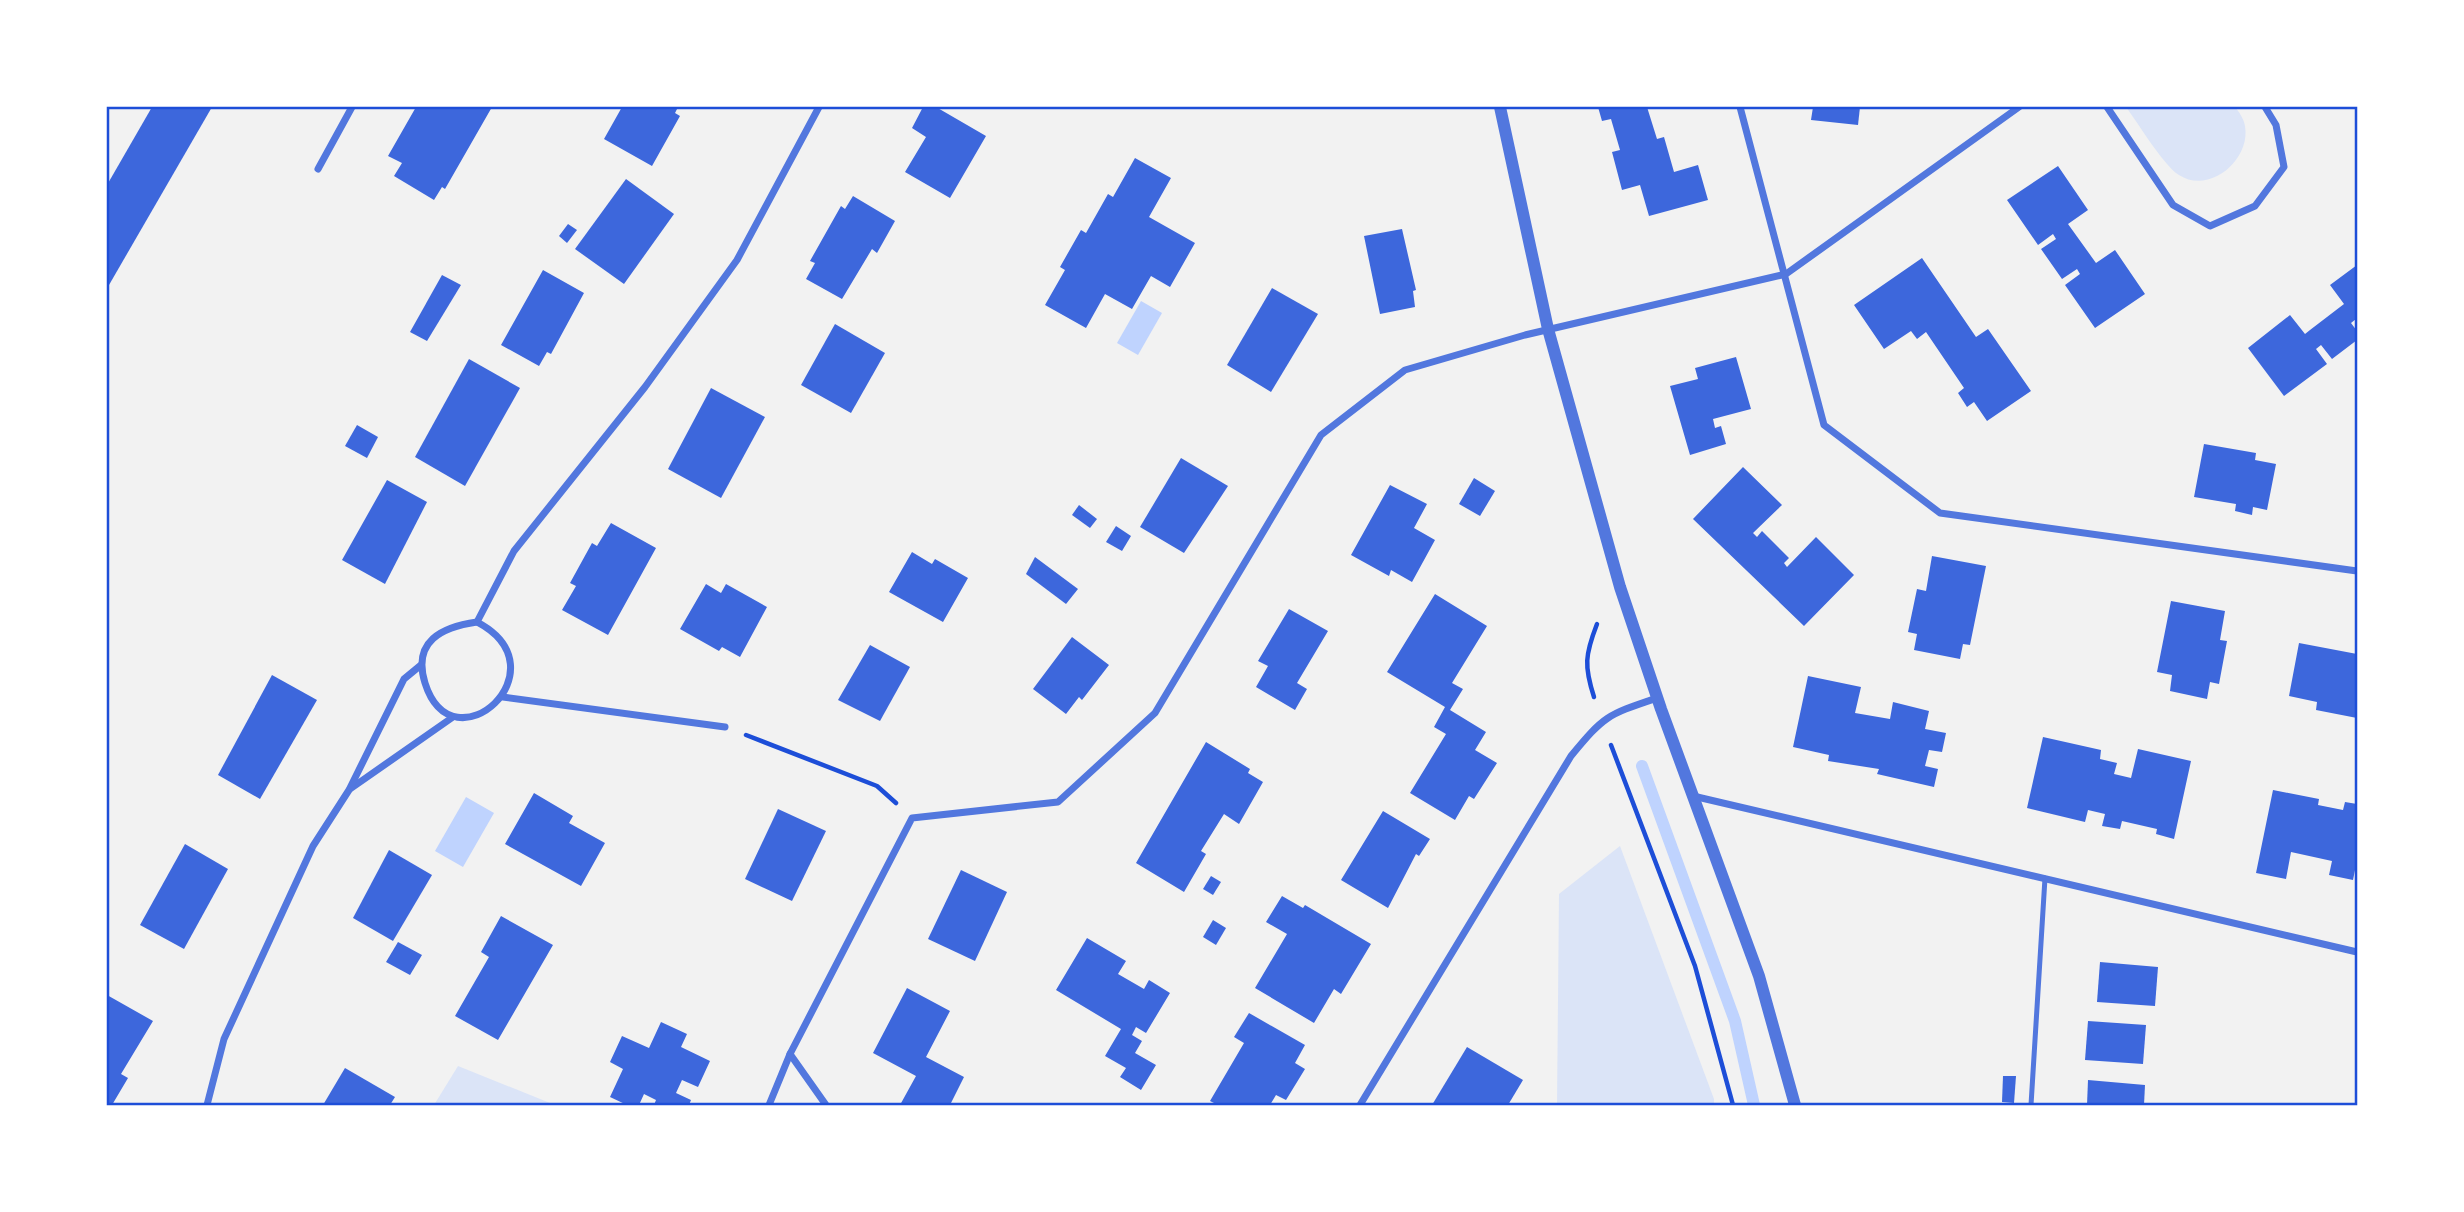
<svg xmlns="http://www.w3.org/2000/svg" width="2464" height="1212" font-family="Poppins,sans-serif">
<style>
.green{fill:#dbe4f7}
.water{fill:#bfd3fe}
.lines{fill:none;stroke-linecap:round;stroke-linejoin:round}
.stream{stroke:#bfd3fe;stroke-width:12}
.building{fill:#3d67dc}
.path{stroke:#1d4ed8;stroke-width:4.5}
.service{stroke:#5277de;stroke-width:5}
.minor{stroke:#5277de;stroke-width:7}
.tertiary{stroke:#5277de;stroke-width:12}
.neatline{fill:none;stroke:#1d4ed8;stroke-width:2.5}
</style>
<rect width="100%" height="100%" fill="#f2f2f2"/>
<g class="green">
<path d="M 2126,107 L 2235,107 C 2239,112 2244,119 2245,126 C 2251,160 2209,195 2179,175 C 2164,166 2138,123 2126,107 Z"/>
<polygon points="1620,846 1714,1099 1714,1105 1557,1105 1559,894"/>
<polygon points="458,1066 555,1105 434,1105"/>
</g>
<g class="water">
<polygon points="1141,301 1162,313 1138,355 1117,343"/>
<polygon points="466,797 494,813 463,867 435,851"/>
</g>
<g class="lines">
<polyline class="stream" points="1642,766 1735,1021 1754,1105"/>
</g>
<g class="building">
<polygon points="152,107 212,107 109,285 107,185"/>
<polygon points="416,107 492,107 445,189 442,187 434,200 394,176 402,163 388,156"/>
<polygon points="622,107 678,107 675,113 680,116 652,166 604,139"/>
<polygon points="923,107 936,107 986,136 950,198 905,172 926,137 912,128"/>
<polygon points="1598,107 1647,107 1657,139 1664,137 1674,172 1698,165 1708,200 1649,216 1640,185 1622,190 1612,152 1620,150 1611,119 1602,121"/>
<polygon points="1813,107 1860,107 1858,125 1811,120"/>
<polygon points="1135,158 1171,178 1149,217 1195,243 1170,287 1151,276 1132,309 1105,294 1086,328 1045,305 1065,270 1060,267 1081,230 1086,233 1108,194 1113,197"/>
<polygon points="2058,166 2088,210 2068,224 2096,263 2115,250 2145,294 2095,328 2065,285 2080,274 2077,269 2062,279 2041,249 2056,239 2053,234 2038,245 2007,200"/>
<polygon points="626,179 674,214 624,284 575,249"/>
<polygon points="853,196 895,221 877,253 872,249 842,299 806,279 815,263 810,261 841,206 845,209"/>
<polygon points="568,224 577,230 567,243 559,236"/>
<polygon points="1402,229 1416,290 1413,291 1415,307 1380,314 1364,236"/>
<polygon points="1922,258 1976,337 1988,329 2031,391 1987,421 1974,402 1967,407 1958,393 1964,388 1926,332 1917,339 1911,331 1884,349 1854,305"/>
<polygon points="2357,265 2357,321 2356,319 2351,323 2357,331 2357,340 2332,359 2321,345 2316,349 2327,364 2284,396 2248,348 2290,315 2305,334 2310,330 2344,304 2330,285"/>
<polygon points="543,270 584,293 551,354 547,352 539,366 501,345"/>
<polygon points="442,275 461,285 427,341 410,332"/>
<polygon points="1272,288 1318,314 1271,392 1227,365"/>
<polygon points="835,324 885,353 851,413 801,385"/>
<polygon points="1736,357 1751,409 1713,419 1715,428 1721,426 1726,444 1690,455 1670,386 1698,379 1695,368"/>
<polygon points="469,359 520,388 465,486 415,457"/>
<polygon points="711,388 765,417 721,498 668,469"/>
<polygon points="357,425 378,437 367,458 345,446"/>
<polygon points="2204,444 2256,453 2255,460 2276,464 2267,510 2253,507 2252,515 2235,511 2236,504 2194,497"/>
<polygon points="1181,458 1228,486 1184,553 1140,527"/>
<polygon points="1743,467 1782,505 1753,533 1757,537 1762,531 1789,558 1784,563 1787,567 1816,537 1854,575 1804,626 1693,519"/>
<polygon points="1474,478 1495,491 1480,516 1459,504"/>
<polygon points="387,480 427,502 385,584 342,560"/>
<polygon points="1390,485 1427,504 1414,528 1435,540 1412,582 1391,570 1389,576 1351,555"/>
<polygon points="1079,505 1097,519 1090,528 1072,515"/>
<polygon points="611,523 656,548 608,635 562,610 576,586 570,583 592,543 597,546"/>
<polygon points="1116,526 1131,536 1122,551 1106,542"/>
<polygon points="912,552 932,564 935,559 968,578 943,622 889,592"/>
<polygon points="1932,556 1986,566 1970,645 1963,644 1960,659 1914,650 1917,634 1908,632 1917,589 1926,591"/>
<polygon points="1035,557 1078,589 1066,604 1026,574"/>
<polygon points="706,584 721,593 726,584 767,607 740,657 722,647 719,651 680,629"/>
<polygon points="1435,594 1487,626 1452,683 1463,689 1450,710 1486,732 1475,750 1497,763 1474,799 1469,796 1455,820 1410,793 1446,734 1434,727 1445,707 1387,672"/>
<polygon points="2171,601 2225,611 2220,640 2227,641 2219,684 2210,682 2207,699 2170,691 2172,675 2157,672"/>
<polygon points="1289,609 1328,631 1297,683 1307,689 1295,710 1256,687 1268,666 1258,661"/>
<polygon points="1072,637 1109,665 1082,700 1079,697 1066,714 1033,689"/>
<polygon points="2299,643 2357,654 2357,718 2316,710 2317,702 2289,696"/>
<polygon points="870,645 910,667 880,721 838,700"/>
<polygon points="272,675 317,700 260,799 218,775"/>
<polygon points="1808,676 1861,687 1855,713 1890,719 1893,702 1929,711 1925,729 1946,733 1942,752 1929,750 1925,766 1938,769 1934,787 1877,774 1879,769 1828,761 1829,755 1793,747"/>
<polygon points="2043,737 2101,750 2100,759 2117,763 2114,774 2131,778 2138,749 2191,761 2174,839 2156,834 2157,829 2122,821 2120,829 2102,826 2105,814 2088,810 2085,822 2027,808"/>
<polygon points="1206,742 1250,769 1248,773 1263,782 1239,824 1224,814 1201,851 1206,854 1184,892 1136,863"/>
<polygon points="2273,790 2319,799 2318,805 2343,810 2345,802 2357,804 2357,860 2353,880 2329,875 2332,861 2291,852 2286,879 2256,873"/>
<polygon points="534,793 573,816 569,823 605,843 581,886 505,844"/>
<polygon points="778,809 826,831 792,901 745,879"/>
<polygon points="1383,811 1430,839 1419,856 1416,854 1388,908 1341,880"/>
<polygon points="185,844 228,869 184,949 140,925"/>
<polygon points="389,850 432,875 393,941 353,918"/>
<polygon points="961,870 1007,892 975,961 928,939"/>
<polygon points="1211,876 1221,882 1213,895 1203,889"/>
<polygon points="1282,896 1303,908 1305,905 1371,944 1341,994 1334,989 1314,1023 1255,988 1287,934 1266,922"/>
<polygon points="501,916 553,945 498,1040 455,1016 489,957 481,952"/>
<polygon points="1213,920 1226,928 1216,945 1203,937"/>
<polygon points="1087,938 1126,961 1118,974 1144,989 1149,980 1170,993 1146,1033 1136,1027 1132,1035 1142,1041 1135,1053 1156,1065 1141,1090 1120,1077 1126,1068 1105,1056 1121,1029 1056,990"/>
<polygon points="398,942 422,955 410,975 386,962"/>
<polygon points="2100,962 2158,967 2155,1006 2097,1002"/>
<polygon points="907,988 950,1011 926,1057 964,1077 950,1105 900,1105 916,1076 873,1053"/>
<polygon points="107,995 153,1021 121,1074 128,1078 112,1105 107,1105"/>
<polygon points="1249,1013 1305,1045 1295,1063 1305,1069 1286,1100 1276,1095 1270,1105 1218,1105 1210,1101 1244,1043 1234,1037"/>
<polygon points="2088,1021 2146,1025 2143,1064 2085,1060"/>
<polygon points="661,1022 687,1034 681,1047 710,1061 698,1087 682,1080 676,1093 691,1100 689,1105 654,1105 656,1100 644,1094 639,1105 627,1105 610,1097 623,1069 610,1062 622,1036 649,1048"/>
<polygon points="1467,1047 1523,1080 1508,1105 1432,1105"/>
<polygon points="345,1068 395,1097 390,1105 323,1105"/>
<polygon points="2003,1076 2016,1076 2014,1103 2002,1102"/>
<polygon points="2088,1080 2145,1085 2144,1105 2087,1105"/>
</g>
<g class="lines">
<g class="path">
<path d="M 1594,697 C 1584,666 1585,655 1597,624"/>
<polyline points="746,735 877,786 896,803"/>
<polyline points="1611,745 1695,966 1733,1105"/>
</g>
<polyline class="service" points="2031,1105 2045,878"/>
<g class="minor">
<polyline points="1740,107 1824,425 1940,513 2357,571"/>
<polyline points="2107,107 2173,205 2210,226 2255,206 2284,167 2276,125 2265,107"/>
<polyline points="318,169 352,107"/>
<polyline points="477,622 514,551 645,387 737,260 819,107"/>
<path d="M 477,622 C 566,669 453,771 425,683 C 412,641 442,627 477,622 Z"/>
<polyline points="503,697 725,727"/>
<polyline points="350,789 453,717"/>
<polyline points="1693,796 2357,952"/>
<polyline points="207,1105 224,1039 313,846 349,790 404,679 421,665"/>
<polyline points="769,1105 790,1054"/>
<polyline points="826,1105 790,1054 912,818 1058,802 1155,713 1321,435 1405,370 1525,335 1786,274 2019,107"/>
<path d="M 1360,1105 L 1571,756 C 1605,715 1607,715 1657,698"/>
</g>
<polyline class="tertiary" points="1500,107 1548,329 1620,587 1661,709 1759,976 1795,1105"/>
</g>
<rect width="2464" height="1212" fill="none" stroke="#ffffff" stroke-width="217"/>
<rect x="108" y="108" width="2248" height="996" class="neatline"/>
</svg>
